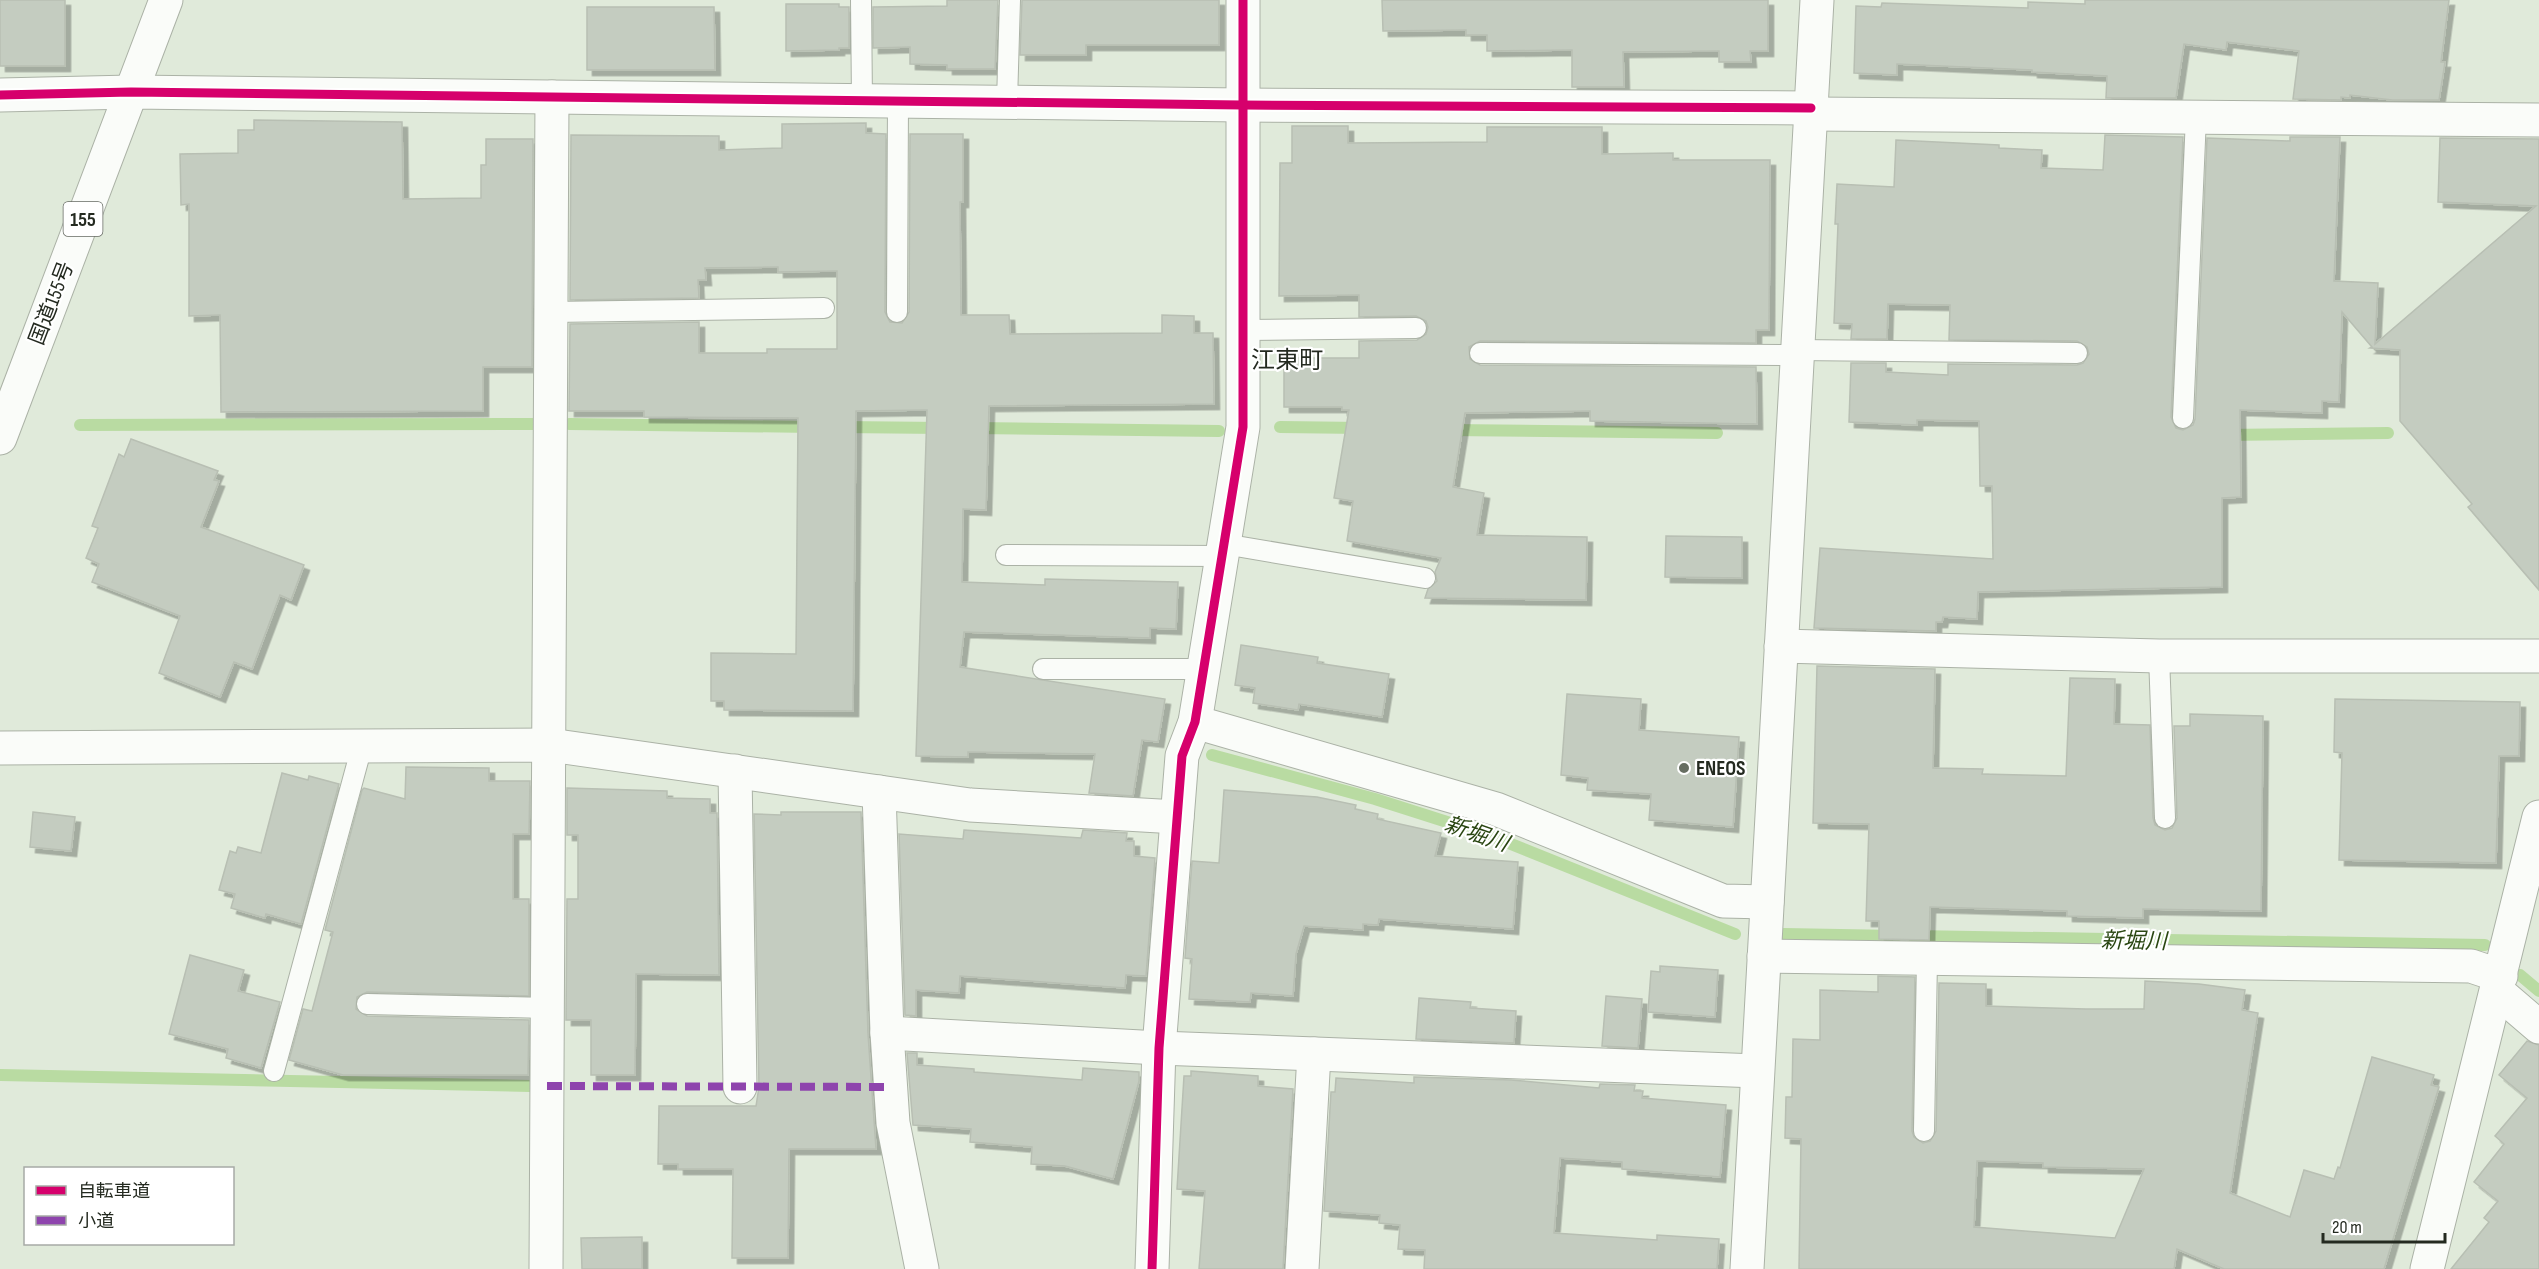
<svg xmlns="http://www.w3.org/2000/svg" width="2539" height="1269" font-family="'Sofia Sans Condensed','Noto Sans JP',sans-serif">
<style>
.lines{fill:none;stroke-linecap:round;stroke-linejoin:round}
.stream{stroke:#b9dba2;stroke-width:12}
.building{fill:#c4ccc0;stroke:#b8bfb3;stroke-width:1.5;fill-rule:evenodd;filter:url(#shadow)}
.service-casing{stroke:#abb2a6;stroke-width:22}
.minor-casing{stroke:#abb2a6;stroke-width:35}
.tertiary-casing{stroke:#abb2a6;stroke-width:35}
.trunk-casing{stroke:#abb2a6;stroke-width:35}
.service{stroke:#fafcf9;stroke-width:20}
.minor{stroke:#fafcf9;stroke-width:33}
.tertiary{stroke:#fafcf9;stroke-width:33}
.trunk{stroke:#fafcf9;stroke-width:33}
.quiet{stroke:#8e44ad;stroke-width:8;stroke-dasharray:15 8;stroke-linecap:butt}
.cycleway-casing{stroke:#fff;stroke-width:13}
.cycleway{stroke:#d6006c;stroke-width:9}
.poi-dot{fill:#666d61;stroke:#fff;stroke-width:2}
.labels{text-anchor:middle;stroke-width:4.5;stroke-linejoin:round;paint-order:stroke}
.shield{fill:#fff;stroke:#666a63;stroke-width:1.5}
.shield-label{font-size:20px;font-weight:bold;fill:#242a20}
.street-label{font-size:21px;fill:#242a20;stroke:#fff}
.poi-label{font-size:21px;font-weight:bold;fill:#242a20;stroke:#fff;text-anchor:start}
.water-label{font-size:22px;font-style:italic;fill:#2a4612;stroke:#fff}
.quarter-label{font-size:24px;fill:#242a20;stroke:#fff}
</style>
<defs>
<filter id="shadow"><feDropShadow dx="5.5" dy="5.5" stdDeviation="0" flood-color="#0004"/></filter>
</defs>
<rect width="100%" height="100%" fill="#e0eada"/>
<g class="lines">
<g class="stream">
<polyline points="569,424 814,427"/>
<polyline points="80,425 535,424"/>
<polyline points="840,427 943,428"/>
<polyline points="1280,427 1362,428"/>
<polyline points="972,428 1219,431"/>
<polyline points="1448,430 1717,433"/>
<polyline points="2224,435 2388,433"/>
<polyline points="1212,755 1375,799 1491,836 1735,934"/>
<polyline points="1784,934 1896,936"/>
<polyline points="1913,936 2485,945"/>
<polyline points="2520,975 2539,991"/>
<polyline points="0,1075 530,1086"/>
</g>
</g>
<g class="building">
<rect x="0" y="0" width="65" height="66"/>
<polygon points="947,0 998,0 995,69 947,69 947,65 910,64 910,47 873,48 873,7 947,6"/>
<polygon points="1022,0 1219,0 1219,45 1086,45 1086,55 1020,55"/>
<polygon points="1382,0 1768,0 1768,51 1750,51 1751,62 1719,62 1719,51 1623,52 1624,87 1572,87 1572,50 1487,51 1487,35 1466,35 1466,30 1383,31"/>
<polygon points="2085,0 2449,0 2441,62 2445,62 2439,100 2392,100 2350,95 2350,98 2341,97 2341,100 2293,99 2299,51 2227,42 2226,50 2184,44 2176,98 2106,98 2107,76 2032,72 2032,70 1897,64 1897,75 1854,73 1856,6 1881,7 1882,3 2028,8 2028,2 2085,4"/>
<polygon points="786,4 839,4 839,7 849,7 849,48 839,48 839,50 786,51"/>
<polygon points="587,7 714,7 715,70 587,70"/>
<polygon points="254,120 402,122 403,199 481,198 481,165 486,165 486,139 533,139 532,367 483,367 483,411 221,412 220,315 189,316 189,204 181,205 180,154 238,153 238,130 254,130"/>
<polygon points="866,123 866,133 886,134 885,312 890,322 902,323 909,312 910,134 963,134 963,202 960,202 961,315 1009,315 1010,334 1162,333 1162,315 1194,316 1194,333 1213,333 1214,404 989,406 986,510 963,509 962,582 1045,585 1045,579 1178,582 1176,629 1150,628 1150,638 964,632 960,667 1165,699 1158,742 1142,740 1133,796 1089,793 1095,754 968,752 968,757 916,756 927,410 856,411 853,711 724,710 724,701 711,701 711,653 796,654 798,418 644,417 644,411 569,411 570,324 699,322 699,353 767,353 767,349 837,349 837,271 778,272 778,267 705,268 706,280 698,280 699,298 570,300 571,135 719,136 719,150 782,148 782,124"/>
<polygon points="1292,126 1348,126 1348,143 1487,142 1487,127 1602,127 1602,154 1673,153 1673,160 1770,160 1769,330 1756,330 1756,343 1480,341 1469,347 1470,359 1480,365 1756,367 1757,424 1590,421 1590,411 1465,413 1453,487 1484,493 1477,535 1587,537 1586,600 1425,598 1428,589 1437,581 1435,572 1441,558 1347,541 1353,501 1334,498 1349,410 1342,410 1342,407 1284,407 1284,358 1359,358 1359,341 1417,340 1426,334 1428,327 1426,321 1416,316 1359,317 1359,295 1279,296 1280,163 1292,163"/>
<polygon points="2105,135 2183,137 2171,417 2176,428 2183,430 2193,425 2195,419 2207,138 2290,141 2290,137 2340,137 2334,281 2378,283 2375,344 2536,206 2438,202 2440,138 2539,139 2539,590 2468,507 2472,504 2400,421 2400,350 2370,348 2372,347 2342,312 2339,402 2322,401 2322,413 2240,410 2241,497 2222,498 2222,587 1978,592 1977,619 1943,617 1942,622 1936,622 1936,631 1814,628 1820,548 1993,559 1992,486 1980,486 1979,421 1917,420 1917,425 1849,422 1851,363 1886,363 1886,372 1948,375 1948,364 2077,365 2083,363 2089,354 2087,347 2077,341 1949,340 1950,305 1888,304 1887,339 1851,339 1852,324 1834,323 1838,224 1835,224 1837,184 1894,187 1896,140 1999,145 1999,148 2042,150 2041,168 2103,170"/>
<polygon points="131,439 218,471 214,480 219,481 201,527 304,565 291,600 280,595 252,669 234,662 220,697 159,673 180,616 92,582 99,564 86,558 98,528 92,526 119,454 124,457"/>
<polygon points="1666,536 1742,537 1742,578 1665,577"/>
<polygon points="1241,645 1318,657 1317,663 1389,674 1382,717 1299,704 1298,710 1253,703 1255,688 1235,685"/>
<polygon points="1817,666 1935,669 1933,768 1983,769 1982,774 2066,776 2070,678 2115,679 2114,724 2150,725 2153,818 2155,825 2165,830 2172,828 2177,818 2174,726 2190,726 2190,714 2263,716 2261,911 2143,909 2143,918 2067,916 2067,911 1930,907 1929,940 1879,939 1879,921 1866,921 1869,824 1813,823"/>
<polygon points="1567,694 1641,699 1639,730 1739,737 1733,827 1649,820 1651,794 1587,790 1588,778 1561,775"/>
<polygon points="2335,699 2520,702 2519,756 2499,756 2496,863 2339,860 2342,753 2334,752"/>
<polygon points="406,767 489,768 489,781 530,781 529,834 513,834 513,899 529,899 529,996 367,992 357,997 356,1009 367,1016 529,1020 528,1075 343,1075 289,1060 303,1009 312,1011 333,932 325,930 362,790 364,788 405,799"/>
<polygon points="282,773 308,780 309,776 339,784 301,924 266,914 265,918 231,908 235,894 219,890 230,851 236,853 238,847 261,853"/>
<polygon points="567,788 667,791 667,798 710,799 710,813 717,813 719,975 636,974 635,1075 591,1075 591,1020 566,1020 567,899 578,899 578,835 567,835"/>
<polygon points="1224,790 1317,797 1356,805 1355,809 1378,814 1377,819 1441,833 1435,856 1518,862 1513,929 1379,919 1378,925 1363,924 1363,930 1304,926 1296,954 1293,996 1251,993 1250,1002 1189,999 1192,959 1185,958 1192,861 1219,863"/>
<polygon points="33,812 75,817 71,851 30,847"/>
<polygon points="781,812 861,812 868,1034 876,1149 789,1149 788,1258 732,1258 733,1169 678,1169 678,1164 658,1164 659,1106 756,1106 759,1087 754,814 781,815"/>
<polygon points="964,830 1081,838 1083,830 1127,833 1126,841 1134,841 1134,856 1155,858 1146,976 1126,975 1125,988 960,976 959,993 916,990 916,1016 905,1015 899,834 963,839"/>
<polygon points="190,955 244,970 238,991 280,1002 261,1068 226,1058 228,1049 169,1034"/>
<polygon points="1660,966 1718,970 1715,1017 1648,1012 1651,971 1660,972"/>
<path d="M 1878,976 L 1915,977 L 1912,1131 L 1914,1137 L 1923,1143 L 1930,1141 L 1936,1131 L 1939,983 L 1986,984 L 1986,1006 L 2086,1009 L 2144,1009 L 2145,981 L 2199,984 L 2245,990 L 2242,1010 L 2258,1013 L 2230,1193 L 2290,1217 L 2304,1170 L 2334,1179 L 2338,1167 L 2340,1168 L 2372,1057 L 2434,1075 L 2431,1085 L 2439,1087 L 2384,1269 L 2224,1269 L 2177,1249 L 2174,1269 L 1799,1269 L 1801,1139 L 1785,1138 L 1786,1097 L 1792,1097 L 1793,1039 L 1820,1040 L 1820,990 L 1878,992 ZM 1977,1161 L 2043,1163 L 2043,1167 L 2144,1169 L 2115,1238 L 1974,1227 Z"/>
<polygon points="1606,996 1642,999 1638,1048 1602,1046"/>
<polygon points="1419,998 1471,1002 1470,1008 1516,1011 1514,1043 1416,1039"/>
<polygon points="2527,1041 2539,1045 2539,1269 2451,1269 2489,1222 2484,1218 2498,1201 2474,1182 2504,1144 2495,1136 2527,1098 2499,1075"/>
<polygon points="907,1053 917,1053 917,1065 974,1069 974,1072 1082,1080 1083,1068 1139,1072 1139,1081 1113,1179 1065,1166 1031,1164 1032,1147 970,1142 971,1129 913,1125"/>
<polygon points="1191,1071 1258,1076 1258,1086 1293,1089 1283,1269 1199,1269 1205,1191 1177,1189 1184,1076 1191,1076"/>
<polygon points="1414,1077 1511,1080 1599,1088 1600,1084 1635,1085 1634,1091 1643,1091 1642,1098 1726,1105 1720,1177 1622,1169 1622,1162 1560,1158 1554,1233 1657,1240 1657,1235 1719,1239 1717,1269 1424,1269 1425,1250 1398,1249 1400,1225 1379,1223 1380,1215 1324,1211 1331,1092 1335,1092 1336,1078 1414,1083"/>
<polygon points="642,1237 642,1269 582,1269 581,1238"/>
</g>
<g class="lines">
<defs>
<g id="service">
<polyline points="861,0 862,101"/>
<polyline points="1007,102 1010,0"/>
<polyline points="551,312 824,308"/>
<polyline points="897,312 898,101"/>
<polyline points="1243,330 1416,328"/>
<polyline points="1797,350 2077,353"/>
<polyline points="1480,353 1797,355"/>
<polyline points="2183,418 2196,117"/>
<polyline points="1224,544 1425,578"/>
<polyline points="1006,555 1222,556"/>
<polyline points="2159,656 2165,818"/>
<polyline points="1043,669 1203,669"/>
<polyline points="367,1004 548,1008"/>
<polyline points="274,1071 362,746"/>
<polyline points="1924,1131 1927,959"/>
</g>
<g id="minor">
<polyline points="0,95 131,92 1242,105 1811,108"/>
<polyline points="1811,114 2539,120"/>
<polyline points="1781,646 2159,656 2539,656"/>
<polyline points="1195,722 1496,809 1723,901 1767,902"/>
<polyline points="0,748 550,745 970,805 1177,817"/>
<polyline points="735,771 740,1087"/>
<polyline points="879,792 887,1033 893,1123 922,1269"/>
<polyline points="1764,956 2471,966 2501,976"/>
<polyline points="2497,991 2539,1027"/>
<polyline points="887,1033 1159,1048 1757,1071"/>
<polyline points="546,1269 552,97"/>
<polyline points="1152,1269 1159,1048 1182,756 1195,722 1243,427 1243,0"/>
<polyline points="1302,1269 1314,1054"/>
<polyline points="2427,1269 2539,817"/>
</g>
<polyline id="tertiary" points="1747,1269 1817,0"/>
<polyline id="trunk" points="0,438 166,0"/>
</defs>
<use href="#service" class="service-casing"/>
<use href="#minor" class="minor-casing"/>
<use href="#tertiary" class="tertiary-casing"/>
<use href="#trunk" class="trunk-casing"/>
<use href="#service" class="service"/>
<use href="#minor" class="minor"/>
<use href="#tertiary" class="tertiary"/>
<use href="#trunk" class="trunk"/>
<polyline class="quiet" points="547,1086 891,1087"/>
<defs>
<g id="cycleway">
<polyline points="0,95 131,92 1242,105 1811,108"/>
<polyline points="1152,1269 1159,1048 1182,756 1195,722 1243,427 1243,0"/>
</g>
</defs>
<use href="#cycleway" class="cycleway-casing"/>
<use href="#cycleway" class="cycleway"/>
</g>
<circle class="poi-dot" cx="1684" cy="768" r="6"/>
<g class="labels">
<rect class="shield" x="63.5" y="202" width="39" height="34" rx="4.5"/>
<g class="shield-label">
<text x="83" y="226">155</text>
</g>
<g class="street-label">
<text transform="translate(51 303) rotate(-69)" y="7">国道155号</text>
</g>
<g class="poi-label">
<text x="1696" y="775">ENEOS</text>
</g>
<g class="water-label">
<text transform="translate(1477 833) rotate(19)" y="8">新堀川</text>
<text transform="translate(2134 940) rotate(1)" y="8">新堀川</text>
</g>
<g class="quarter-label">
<text x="1287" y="368">江東町</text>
</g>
</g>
<rect x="24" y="1167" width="210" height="78" fill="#ffffff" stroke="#a7aaa6" stroke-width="1.5"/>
<rect x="36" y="1186" width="30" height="9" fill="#d6006c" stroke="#a7aaa6" stroke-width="1.5"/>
<text x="78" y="1197" font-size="18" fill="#242a20">自転車道</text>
<rect x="36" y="1216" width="30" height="9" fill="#8e44ad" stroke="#a7aaa6" stroke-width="1.5"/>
<text x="78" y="1227" font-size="18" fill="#242a20">小道</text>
<path d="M2323 1233v9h122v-9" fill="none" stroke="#242a20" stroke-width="3"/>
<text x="2332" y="1233" font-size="18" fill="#242a20" stroke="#ffffff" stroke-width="4.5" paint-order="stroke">20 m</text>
</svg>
